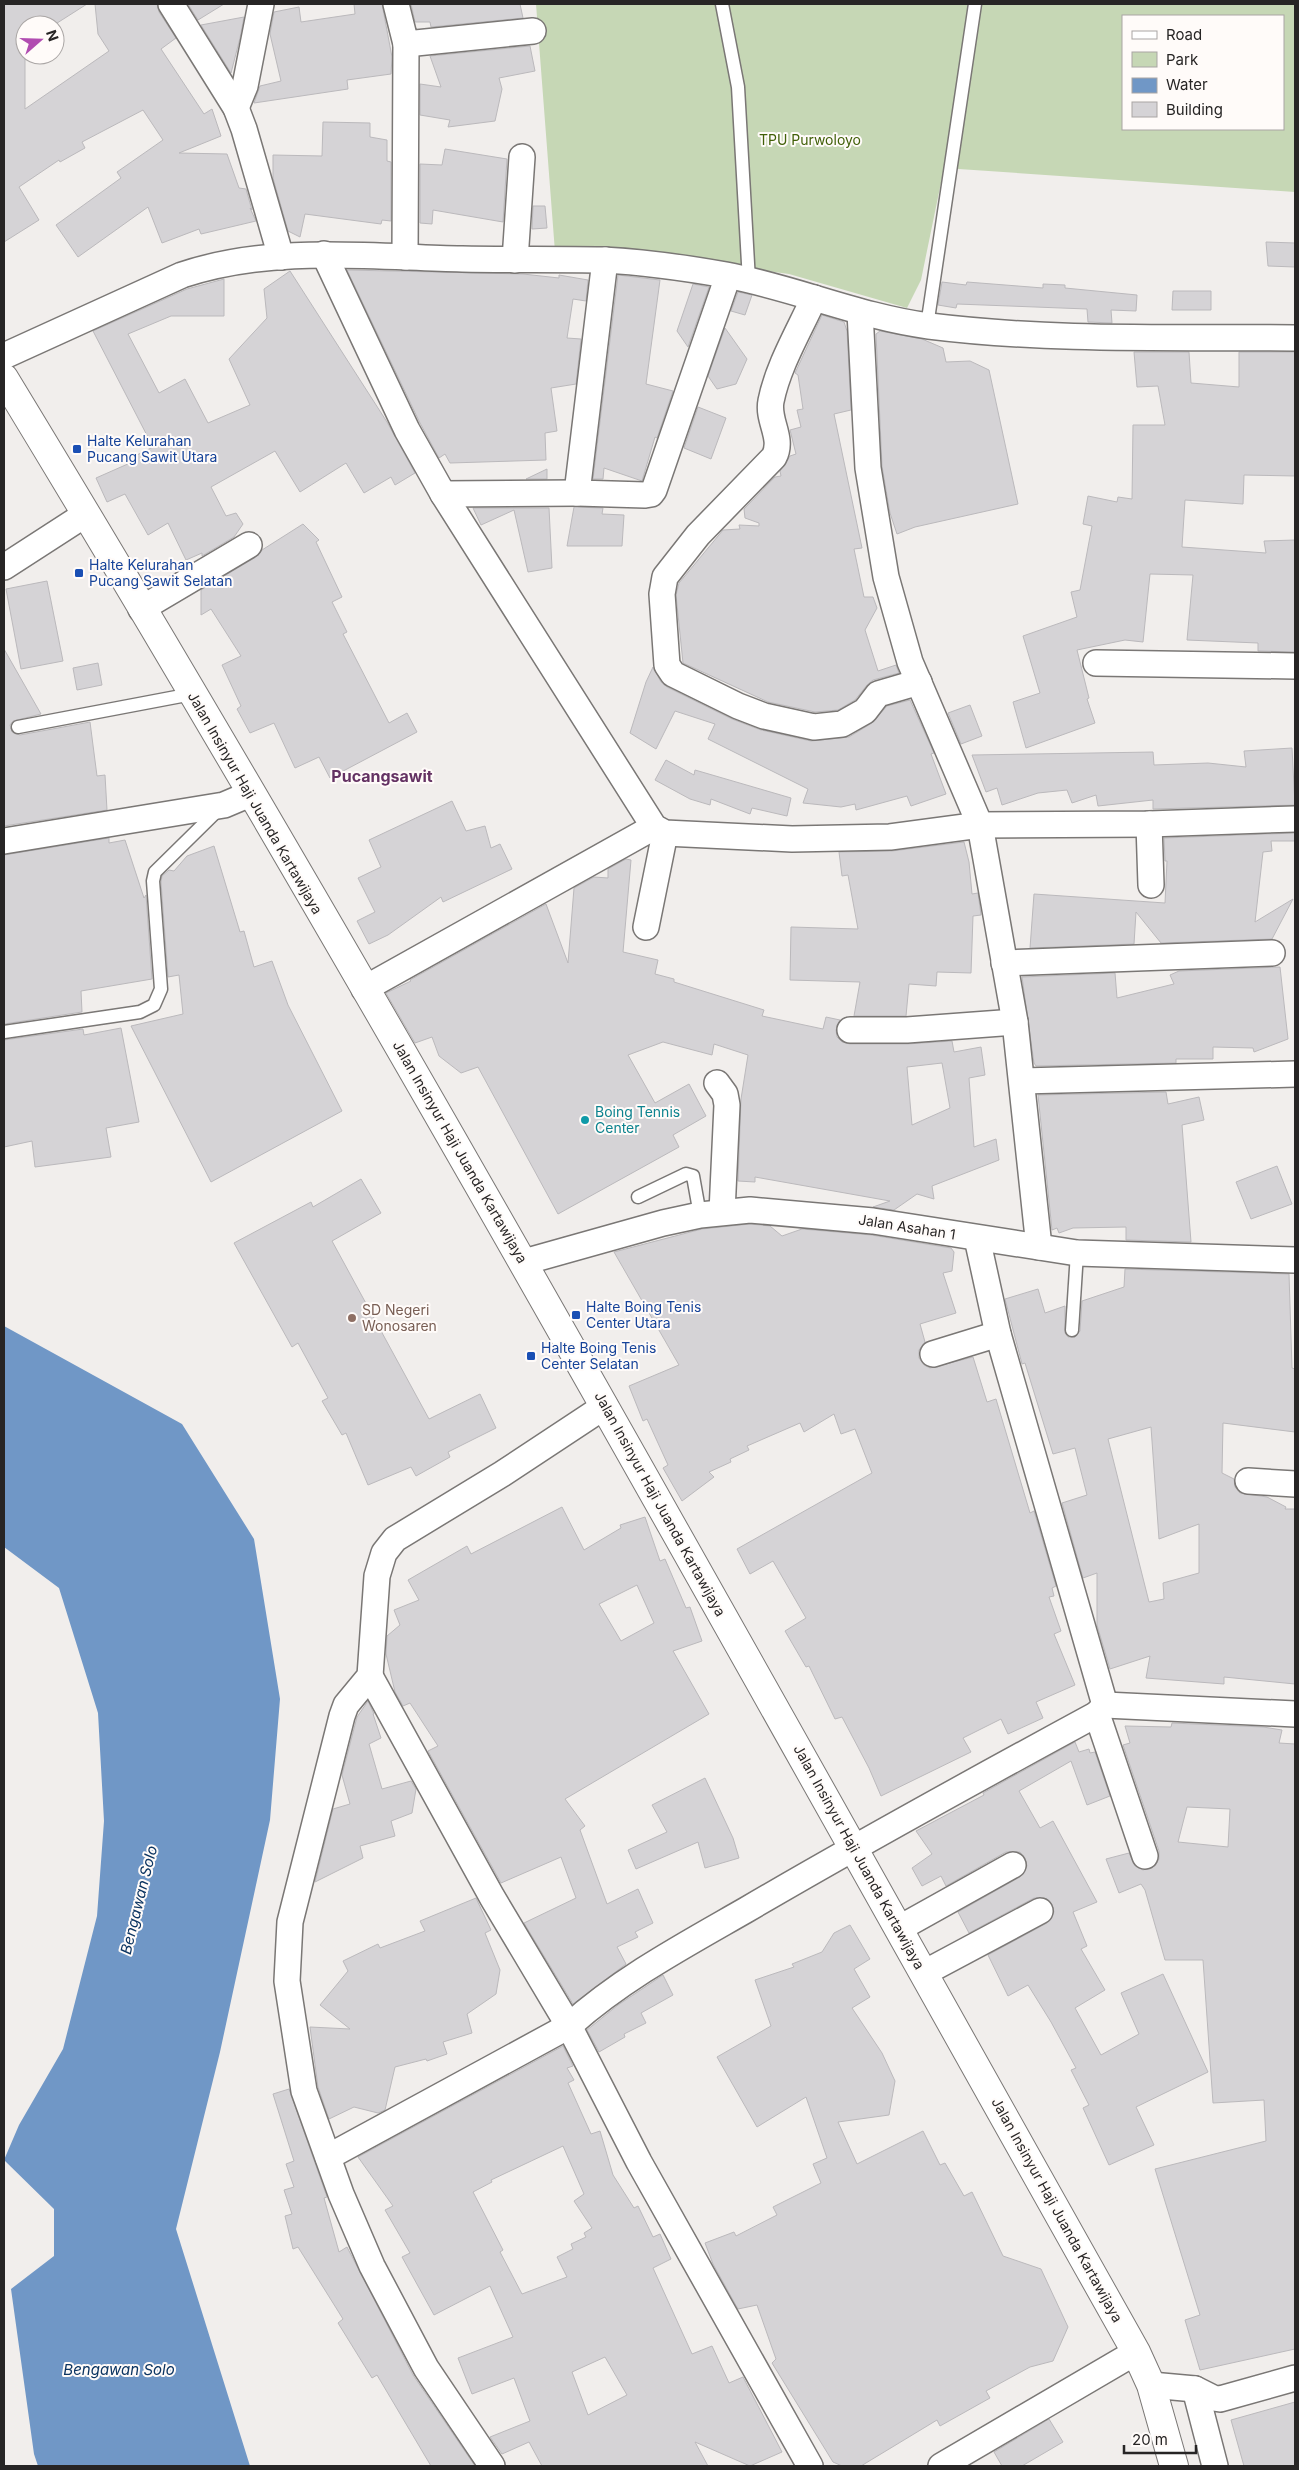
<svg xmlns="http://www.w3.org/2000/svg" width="1299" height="2470" font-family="Inter,sans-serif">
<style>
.green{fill:#c6d7b5;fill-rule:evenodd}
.water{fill:#7097c6}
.building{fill:#d5d3d6;stroke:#bbb9bc;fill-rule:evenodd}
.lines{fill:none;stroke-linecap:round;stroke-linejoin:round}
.service-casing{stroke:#7a7775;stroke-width:15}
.minor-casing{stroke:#7a7775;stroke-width:28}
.primary-casing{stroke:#7a7775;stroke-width:30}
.service{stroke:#fff;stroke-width:12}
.minor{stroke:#fff;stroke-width:25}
.primary{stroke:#fff;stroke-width:28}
.transit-dot{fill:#1a4fb4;stroke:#fffbf9;stroke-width:2}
.culture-dot{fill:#0f9aa8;stroke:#fffbf9;stroke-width:2}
.education-dot{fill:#8d6e63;stroke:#fffbf9;stroke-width:2}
.labels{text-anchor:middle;stroke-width:4;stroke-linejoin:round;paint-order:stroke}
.park-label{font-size:14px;fill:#416009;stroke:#fffbf9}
.transit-label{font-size:14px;fill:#164399;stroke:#fffbf9;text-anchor:start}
.street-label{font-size:14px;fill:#272525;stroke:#fffbf9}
.culture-label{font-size:14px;fill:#0d838f;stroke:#fffbf9;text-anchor:start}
.education-label{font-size:14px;fill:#785e54;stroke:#fffbf9;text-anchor:start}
.water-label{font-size:15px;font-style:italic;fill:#0b3461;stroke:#fffbf9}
.quarter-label{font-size:16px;font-weight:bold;fill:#643263;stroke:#fffbf9}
</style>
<rect width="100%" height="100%" fill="#f1eeec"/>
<path class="green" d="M 536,4 L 1295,4 L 1295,192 L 944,168 L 921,280 L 907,308 L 789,274 L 658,256 L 555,252 ZM 1123,16 L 1283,16 L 1283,129 L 1123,129 Z"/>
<polygon class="water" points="4,1326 182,1424 254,1539 280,1699 270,1820 220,2052 176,2229 250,2466 38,2466 34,2454 11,2289 54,2256 54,2209 4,2160 19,2125 63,2049 97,1916 104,1821 98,1713 59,1588 4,1547"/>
<g class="building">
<polygon points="4,4 87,4 54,25 25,25 25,109 109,51 98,34 95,4 157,4 159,12 176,38 161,49 204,114 212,109 221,136 179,153 227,154 239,188 246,189 252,210 250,208 256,221 201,234 199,229 162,243 148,207 78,257 56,225 121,178 117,172 163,140 143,110 82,142 85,148 60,162 59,160 19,187 39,220 4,242"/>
<polygon points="188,4 224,4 198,20"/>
<polygon points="354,4 382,4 392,57 391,74 347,80 348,89 254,103 260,86 281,81 270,34 274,12 299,7 301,22 355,14"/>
<polygon points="411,4 520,4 523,18 431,27 430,22 415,22"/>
<polygon points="244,17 240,38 231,73 201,25"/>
<polygon points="530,46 535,71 499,78 502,89 495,121 448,127 450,120 420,115 420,84 441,87 430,56"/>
<polygon points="323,122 370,123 370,137 387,140 387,161 391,162 391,221 382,220 381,224 305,214 300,237 288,231 273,178 273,155 322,156"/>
<polygon points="445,149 507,159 503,222 433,210 432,224 420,223 420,164 442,165"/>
<polygon points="533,206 545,206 547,228 532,229"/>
<polygon points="1266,242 1295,243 1295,267 1268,266"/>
<polygon points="347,270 523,274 559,278 559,275 588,280 586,301 573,299 567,338 581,339 576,384 551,388 557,431 545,433 546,460 450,463 445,454 439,458 420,423"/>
<polygon points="290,271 387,422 415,473 395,485 391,477 364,493 346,463 300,492 275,451 211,487 226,516 236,513 243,524 234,537 202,556 202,553 186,560 168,523 148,535 125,494 107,502 96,478 130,463 129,459 153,447 93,331 187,289 224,279 224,316 171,316 128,334 159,393 185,379 208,423 250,405 229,359 267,318 264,289"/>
<polygon points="618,275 660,280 646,384 673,391 657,438 655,437 642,481 604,468 603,479 593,479"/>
<polygon points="942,282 966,285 967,282 1043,288 1043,284 1065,285 1065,288 1137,295 1136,311 1111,310 1112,323 1088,322 1087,309 957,304 956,308 938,305"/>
<polygon points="693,284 709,287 688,347 677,331"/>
<polygon points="1173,291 1211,291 1211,310 1172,310"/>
<polygon points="738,292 752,295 745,315 731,311"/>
<polygon points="822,315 844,322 847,331 851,410 834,414 862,548 854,549 864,597 873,597 877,608 865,630 878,671 896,665 899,673 873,680 867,685 855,700 838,710 815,712 768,702 683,663 676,595 679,583 723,530 740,529 739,525 759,526 759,523 745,518 744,509 775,477 781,476 780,471 790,456 796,454 790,430 801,427 797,410 803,409 798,375 795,373"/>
<polygon points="725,328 747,359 736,384 717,389 708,376"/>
<polygon points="880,331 922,339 943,348 946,362 970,361 989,370 1018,504 915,527 897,534 890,513 882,466 876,334"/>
<polygon points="1134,352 1189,352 1191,383 1239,387 1239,352 1295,352 1295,476 1244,475 1243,504 1185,500 1182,547 1266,553 1264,541 1295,540 1295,652 1258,651 1258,643 1187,640 1193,575 1150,574 1143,642 1125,640 1077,650 1089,698 1087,699 1095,723 1026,748 1013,702 1040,693 1023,636 1077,617 1071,592 1080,590 1092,526 1083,524 1088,496 1117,502 1118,497 1132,499 1133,425 1165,425 1158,386 1137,387"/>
<polygon points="698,407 726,418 711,459 684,448"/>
<polygon points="547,469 547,479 526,479"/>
<polygon points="574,507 603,508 602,514 624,515 622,546 567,546"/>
<polygon points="473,508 549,508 552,568 528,572 514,510 481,525"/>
<polygon points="303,524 319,540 316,542 342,597 332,602 347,632 343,634 389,723 407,713 417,732 330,778 319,757 295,768 274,723 250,733 237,709 241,706 222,665 241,656 211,609 201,615 201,590 256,557 262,550"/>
<polygon points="47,581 63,661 21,669 6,589"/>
<polygon points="4,649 41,714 13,721 10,725 12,732 20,735 90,722 97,776 105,775 107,810 4,826"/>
<polygon points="98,663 102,685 77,690 73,668"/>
<polygon points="653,667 661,682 667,687 732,719 761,730 811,741 849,737 872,723 887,706 910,700 934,753 931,754 946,794 911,806 907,796 856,810 855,804 841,807 803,803 808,789 708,739 715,724 675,711 656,749 630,733 646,682"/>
<polygon points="970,705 982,736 961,744 948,713"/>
<polygon points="1292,748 1295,805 1153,809 1153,800 1098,806 1096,795 1072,803 1067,790 1038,793 1002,805 997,788 986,792 972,755 1153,752 1154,765 1208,763 1246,767 1244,751"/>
<polygon points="666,760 694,775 695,770 791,798 787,816 752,808 750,814 711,799 710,805 690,799 655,780"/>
<polygon points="452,801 466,831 485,826 491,848 500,844 512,869 443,902 441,897 388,935 369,944 357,921 375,912 358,878 381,867 369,840"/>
<polygon points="1295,833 1295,841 1271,841 1272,851 1263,852 1255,922 1293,899 1272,939 1161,943 1136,912 1134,944 1030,948 1034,894 1165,903 1167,861 1165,861 1164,838"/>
<polygon points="109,838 109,843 125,840 144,898 146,895 152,979 81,991 82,1012 4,1024 4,855"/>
<polygon points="964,842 969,862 972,894 978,893 981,915 973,916 971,973 937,972 936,986 909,984 906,1016 854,1016 860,982 790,980 791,927 858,929 848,875 842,876 839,852 892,851"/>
<polygon points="214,846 240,932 244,931 254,967 272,961 288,1005 342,1111 211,1182 131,1026 183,1014 179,975 168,977 161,882 162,876 169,870 174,871 187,856"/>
<path d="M 626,859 L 631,860 L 623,952 L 658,960 L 655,974 L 674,979 L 674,982 L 764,1010 L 762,1016 L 823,1029 L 826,1017 L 840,1020 L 836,1030 L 837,1037 L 842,1042 L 850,1044 L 907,1044 L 952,1041 L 954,1052 L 981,1047 L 985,1075 L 969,1078 L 974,1147 L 996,1139 L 999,1160 L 932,1186 L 934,1199 L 917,1194 L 894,1210 L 873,1207 L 890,1201 L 755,1177 L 755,1182 L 738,1181 L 741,1099 L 748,1055 L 714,1044 L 712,1055 L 663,1042 L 628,1055 L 655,1103 L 689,1084 L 706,1116 L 673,1135 L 679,1147 L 558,1214 L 478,1067 L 461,1073 L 439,1056 L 432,1037 L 415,1043 L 386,993 L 411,981 L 410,980 L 546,904 L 568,963 L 574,888 L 594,877 L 608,878 L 608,869 ZM 942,1063 L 950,1108 L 912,1125 L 907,1067 Z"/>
<polygon points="1280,967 1288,1039 1254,1052 1253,1048 1213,1047 1213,1059 1176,1059 1176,1063 1036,1066 1034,1063 1022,977 1115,973 1117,998 1174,984 1170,975 1179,971"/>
<polygon points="121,1028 139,1122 106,1128 111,1157 35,1167 32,1141 4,1147 4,1040 83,1029 84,1035"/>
<polygon points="1166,1092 1168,1104 1199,1097 1204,1120 1182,1125 1191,1242 1126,1240 1126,1227 1073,1228 1059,1233 1057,1228 1052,1230 1038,1095"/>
<polygon points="1277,1166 1292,1204 1251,1219 1236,1182"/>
<polygon points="361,1179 381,1213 332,1241 429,1419 480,1394 496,1428 448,1452 450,1457 416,1476 411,1467 368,1485 346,1433 342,1435 322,1401 328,1398 298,1343 292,1347 234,1243 311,1202 313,1207"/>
<polygon points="750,1224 770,1226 782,1236 802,1229 871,1235 951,1248 954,1252 952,1271 943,1273 956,1313 920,1324 925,1342 919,1350 919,1358 924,1365 930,1368 973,1357 987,1402 996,1399 1030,1513 1034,1511 1056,1586 1052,1588 1054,1596 1049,1597 1061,1631 1054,1634 1075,1685 1036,1702 1043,1718 1008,1734 1001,1719 963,1738 971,1752 881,1796 869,1768 842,1717 835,1719 809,1666 806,1667 785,1631 806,1618 773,1561 750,1574 737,1549 872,1473 855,1429 841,1434 834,1414 804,1432 800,1423 747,1446 749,1450 730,1459 731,1462 709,1472 714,1477 682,1501 663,1468 668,1465 647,1419 643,1421 629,1386 679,1365 614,1252 702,1229"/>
<path d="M 1125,1269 L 1289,1274 L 1292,1368 L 1295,1369 L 1295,1432 L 1223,1423 L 1222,1473 L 1234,1479 L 1235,1487 L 1240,1493 L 1267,1497 L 1286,1507 L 1285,1509 L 1295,1509 L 1295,1684 L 1224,1677 L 1224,1684 L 1146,1678 L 1150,1656 L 1110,1669 L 1097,1625 L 1097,1573 L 1083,1578 L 1062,1503 L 1087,1495 L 1075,1448 L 1053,1454 L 1025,1363 L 1022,1364 L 1005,1299 L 1038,1289 L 1045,1313 L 1065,1306 L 1065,1333 L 1068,1337 L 1075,1337 L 1080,1331 L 1082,1301 L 1124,1287 ZM 1151,1427 L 1159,1539 L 1199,1524 L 1199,1573 L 1163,1583 L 1164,1599 L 1149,1602 L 1108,1439 Z"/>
<path d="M 562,1507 L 584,1550 L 621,1528 L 620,1525 L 645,1517 L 660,1561 L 665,1559 L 686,1608 L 690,1607 L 702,1641 L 673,1651 L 709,1714 L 565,1799 L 585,1826 L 580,1830 L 607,1904 L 638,1889 L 653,1923 L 635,1932 L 638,1937 L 617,1947 L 626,1964 L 573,2004 L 524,1923 L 576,1898 L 561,1857 L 501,1883 L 428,1751 L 438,1746 L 410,1703 L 403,1706 L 395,1692 L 386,1654 L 387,1636 L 400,1625 L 394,1610 L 419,1600 L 408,1580 L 467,1546 L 471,1554 ZM 637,1585 L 654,1623 L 621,1641 L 599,1604 Z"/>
<polygon points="368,1701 374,1714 373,1714 381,1738 369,1744 382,1789 411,1781 416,1789 412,1813 391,1821 395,1836 360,1846 363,1858 315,1882 333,1809 350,1804 342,1775 357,1717"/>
<path d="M 1172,1723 L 1263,1727 L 1282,1730 L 1279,1743 L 1295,1744 L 1295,2349 L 1200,2370 L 1185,2320 L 1200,2315 L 1155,2169 L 1266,2141 L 1264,2100 L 1213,2103 L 1203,1960 L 1165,1960 L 1145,1890 L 1141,1884 L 1119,1893 L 1106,1859 L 1129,1853 L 1135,1866 L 1143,1870 L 1155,1866 L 1159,1859 L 1159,1851 L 1123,1745 L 1130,1743 L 1125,1726 L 1171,1727 ZM 1187,1807 L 1230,1809 L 1228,1847 L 1178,1842 Z"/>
<polygon points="1075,1742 1079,1752 1089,1749 1090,1753 1095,1752 1110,1796 1087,1805 1071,1761 1019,1791 1040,1828 1053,1821 1097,1902 1073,1912 1087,1946 1081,1949 1105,1990 1075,2008 1101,2055 1139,2034 1121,1993 1163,1974 1208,2072 1136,2107 1154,2145 1109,2165 1083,2108 1089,2105 1071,2070 1076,2068 1051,2022 1028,1985 1008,1996 988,1955 1047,1923 1054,1912 1052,1904 1047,1899 1034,1898 969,1933 958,1912 1020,1877 1027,1866 1025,1858 1020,1852 1006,1852 946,1886 941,1876 922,1886 912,1868 932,1854 916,1831 984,1795 983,1793"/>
<polygon points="705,1778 733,1838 739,1858 705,1868 698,1842 636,1869 628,1850 667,1832 652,1805"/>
<polygon points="476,1898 491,1930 485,1933 500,1970 496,1994 467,2014 472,2033 443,2042 447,2054 427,2061 426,2059 395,2067 385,2110 378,2113 354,2107 329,2119 318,2087 310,2027 350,2029 320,2005 348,1971 343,1961 378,1944 380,1948 425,1931 420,1921"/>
<polygon points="850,1925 870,1959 854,1969 870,1997 852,2008 882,2053 895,2081 889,2115 838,2122 857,2164 923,2131 940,2165 945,2163 964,2196 972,2192 1003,2256 1041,2269 1068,2327 1053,2361 1030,2367 986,2391 990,2398 940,2426 937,2420 861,2466 842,2466 833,2462 772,2363 776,2359 757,2305 738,2309 713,2264 705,2243 734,2232 736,2236 777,2215 773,2207 821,2183 813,2164 827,2158 806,2097 757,2127 717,2057 771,2026 755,1980 794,1967 792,1964 822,1952 834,1933"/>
<polygon points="663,1975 673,1995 641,2013 646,2023 624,2034 625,2037 599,2052 587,2030 618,2005"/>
<path d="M 563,2046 L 573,2066 L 567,2068 L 574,2080 L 568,2083 L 591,2134 L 600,2131 L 613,2175 L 634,2208 L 638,2206 L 653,2237 L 660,2234 L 671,2259 L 653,2268 L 692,2354 L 712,2346 L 729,2383 L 743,2377 L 782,2452 L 750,2466 L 695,2442 L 708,2466 L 542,2466 L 529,2442 L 502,2454 L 490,2437 L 530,2421 L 514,2378 L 472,2394 L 458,2358 L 513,2337 L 490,2286 L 434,2315 L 402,2257 L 410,2253 L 385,2210 L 393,2206 L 358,2157 ZM 563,2146 L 584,2194 L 574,2201 L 592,2228 L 584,2233 L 586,2237 L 571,2244 L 573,2249 L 557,2257 L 567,2277 L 522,2294 L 500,2252 L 503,2250 L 473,2192 L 492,2182 L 491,2180 ZM 605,2357 L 627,2395 L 588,2415 L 572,2372 Z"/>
<polygon points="289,2089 327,2197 324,2198 339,2252 347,2247 413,2375 475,2466 431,2466 377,2375 372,2378 351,2344 338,2323 343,2319 298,2247 293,2249 285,2216 292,2214 284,2190 294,2187 286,2164 294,2161 273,2094"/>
<polygon points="1295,2402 1295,2466 1244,2466 1231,2420"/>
<polygon points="1049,2419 1063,2442 1022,2466 1002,2466 994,2452"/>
</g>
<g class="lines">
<defs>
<g id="service">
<polyline points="722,4 738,87 749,281"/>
<polyline points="927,326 975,4"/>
<polyline points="18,727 192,694"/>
<polyline points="4,1032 140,1012 154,1005 161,989 153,881 155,872 218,810"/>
<polyline points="638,1197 686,1174 693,1176 700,1215"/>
<polyline points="1072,1330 1077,1253"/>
</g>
<g id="minor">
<polyline points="171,4 236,108 244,129 281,257"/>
<polyline points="396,4 406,44 533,31"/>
<polyline points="236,108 245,86 261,4"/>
<polyline points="324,254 407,430 443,494 654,827 665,833 792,839 890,837 980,825 1149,824 1295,819"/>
<polyline points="405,257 406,44"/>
<polyline points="515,260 522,157"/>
<polyline points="605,260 577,493 645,495 651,494 654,490 728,276"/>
<path d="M 814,298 C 799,331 778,366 771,401 C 767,421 784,438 774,457 L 698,535 L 665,577 L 662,594 L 667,665 L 673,674 L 738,706 L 764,716 L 814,727 L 842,724 L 865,711 L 878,694 L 919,682"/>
<polyline points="860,312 868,468 886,577 910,662 980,825 1015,1022 1039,1247"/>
<path d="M 4,356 L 182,275 C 272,245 369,257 462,259 C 509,260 556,259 603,260 C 644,262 686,268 726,275 C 795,288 860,317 929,326 C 1050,341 1174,337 1295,338"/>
<polyline points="443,494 577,493"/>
<polyline points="4,567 86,514"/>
<polyline points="141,609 249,545"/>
<polyline points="1096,663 1295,666"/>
<polyline points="1149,824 1151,885"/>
<polyline points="4,841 224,805 250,794"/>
<polyline points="646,927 665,833"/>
<polyline points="1004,963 1272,953"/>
<polyline points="364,989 654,827"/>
<polyline points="850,1030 907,1030 1015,1022"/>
<polyline points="1022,1081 1295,1074"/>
<polyline points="717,1083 725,1094 727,1105 722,1212"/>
<polyline points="977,1238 998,1334 1105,1705 1097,1714 1145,1856"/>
<polyline points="524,1262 663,1223 700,1215 750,1210 873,1221 1077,1253 1295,1260"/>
<polyline points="933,1354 998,1334"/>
<polyline points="1248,1481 1295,1484"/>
<polyline points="370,1676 492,1897 569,2026 639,2162 810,2466"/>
<polyline points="1105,1705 1295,1714"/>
<polyline points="900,1928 1013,1865"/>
<polyline points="924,1973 1040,1911"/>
<path d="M 328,2157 L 569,2026 C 621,1979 685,1945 746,1910 C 862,1842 979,1778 1097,1714"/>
<polyline points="1151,2385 1195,2389 1213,2398 1220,2399 1295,2378"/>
<polyline points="1195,2389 1215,2466"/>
<polyline points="492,2466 426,2368 372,2266 341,2194 304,2091 287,1981 290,1922 342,1716 346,1705 370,1676 377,1576 384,1553 395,1539 502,1474 605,1406"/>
<polyline points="941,2466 1136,2352"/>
</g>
<path id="primary" d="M 4,378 C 398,1026 764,1691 1136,2352 L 1151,2385 L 1174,2466"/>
</defs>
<use href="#service" class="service-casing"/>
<use href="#minor" class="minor-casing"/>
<use href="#primary" class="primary-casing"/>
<use href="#service" class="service"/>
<use href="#minor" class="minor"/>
<use href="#primary" class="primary"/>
</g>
<g class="transit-dot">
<rect x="72" y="444" width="10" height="10" rx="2.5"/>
<rect x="74" y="568" width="10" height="10" rx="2.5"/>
<rect x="571" y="1310" width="10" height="10" rx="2.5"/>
<rect x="526" y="1351" width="10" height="10" rx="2.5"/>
</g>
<circle class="culture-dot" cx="585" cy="1120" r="5"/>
<circle class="education-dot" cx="352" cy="1318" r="5"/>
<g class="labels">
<g class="park-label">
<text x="810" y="145">TPU Purwoloyo</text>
</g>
<g class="transit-label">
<text x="87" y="446">Halte Kelurahan<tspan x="87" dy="16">Pucang Sawit Utara</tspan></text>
<text x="89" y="570">Halte Kelurahan<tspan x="89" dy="16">Pucang Sawit Selatan</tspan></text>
<text x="586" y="1312">Halte Boing Tenis<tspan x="586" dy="16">Center Utara</tspan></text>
<text x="541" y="1353">Halte Boing Tenis<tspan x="541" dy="16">Center Selatan</tspan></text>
</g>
<g class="street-label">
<text transform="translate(255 803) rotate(60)" y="5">Jalan Insinyur Haji Juanda Kartawijaya</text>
<text transform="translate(460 1152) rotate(60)" y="5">Jalan Insinyur Haji Juanda Kartawijaya</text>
<text transform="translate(907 1227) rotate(9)" y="5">Jalan Asahan 1</text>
<text transform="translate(660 1504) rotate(61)" y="5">Jalan Insinyur Haji Juanda Kartawijaya</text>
<text transform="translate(859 1857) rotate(61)" y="5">Jalan Insinyur Haji Juanda Kartawijaya</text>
<text transform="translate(1057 2210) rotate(61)" y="5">Jalan Insinyur Haji Juanda Kartawijaya</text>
</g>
<g class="culture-label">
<text x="595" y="1117">Boing Tennis<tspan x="595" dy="16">Center</tspan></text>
</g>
<g class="education-label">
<text x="362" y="1315">SD Negeri<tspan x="362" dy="16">Wonosaren</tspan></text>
</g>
<g class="water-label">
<text transform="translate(139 1900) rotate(-76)" y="5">Bengawan Solo</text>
<text x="119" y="2375">Bengawan Solo</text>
</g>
<g class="quarter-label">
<text x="382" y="782">Pucangsawit</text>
</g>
</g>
<rect width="1299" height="2470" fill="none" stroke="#272525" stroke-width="10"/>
<rect x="1122" y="15" width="162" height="115" fill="#fffbf9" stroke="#a9a5a4"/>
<rect x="1132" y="31" width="25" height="8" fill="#ffffff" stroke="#a9a5a4"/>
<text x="1166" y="40" font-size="15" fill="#272525">Road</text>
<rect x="1132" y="52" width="25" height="15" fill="#c6d7b5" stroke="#a9a5a4"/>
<text x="1166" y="65" font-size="15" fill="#272525">Park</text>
<rect x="1132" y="78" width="25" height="15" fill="#7097c6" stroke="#a9a5a4"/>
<text x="1166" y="90" font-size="15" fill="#272525">Water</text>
<rect x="1132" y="102" width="25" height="15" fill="#d5d3d6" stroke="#a9a5a4"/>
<text x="1166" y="115" font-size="15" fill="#272525">Building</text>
<g transform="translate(40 40) rotate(70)"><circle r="24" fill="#fffbf9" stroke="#a9a5a4"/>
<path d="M0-4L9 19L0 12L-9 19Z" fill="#b14cb1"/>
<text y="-8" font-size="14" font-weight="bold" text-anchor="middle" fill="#272525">N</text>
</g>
<path d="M1124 2445v8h72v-8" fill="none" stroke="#272525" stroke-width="2.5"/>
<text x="1132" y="2445" font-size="15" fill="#272525" stroke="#fffbf9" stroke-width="4" paint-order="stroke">20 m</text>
</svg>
